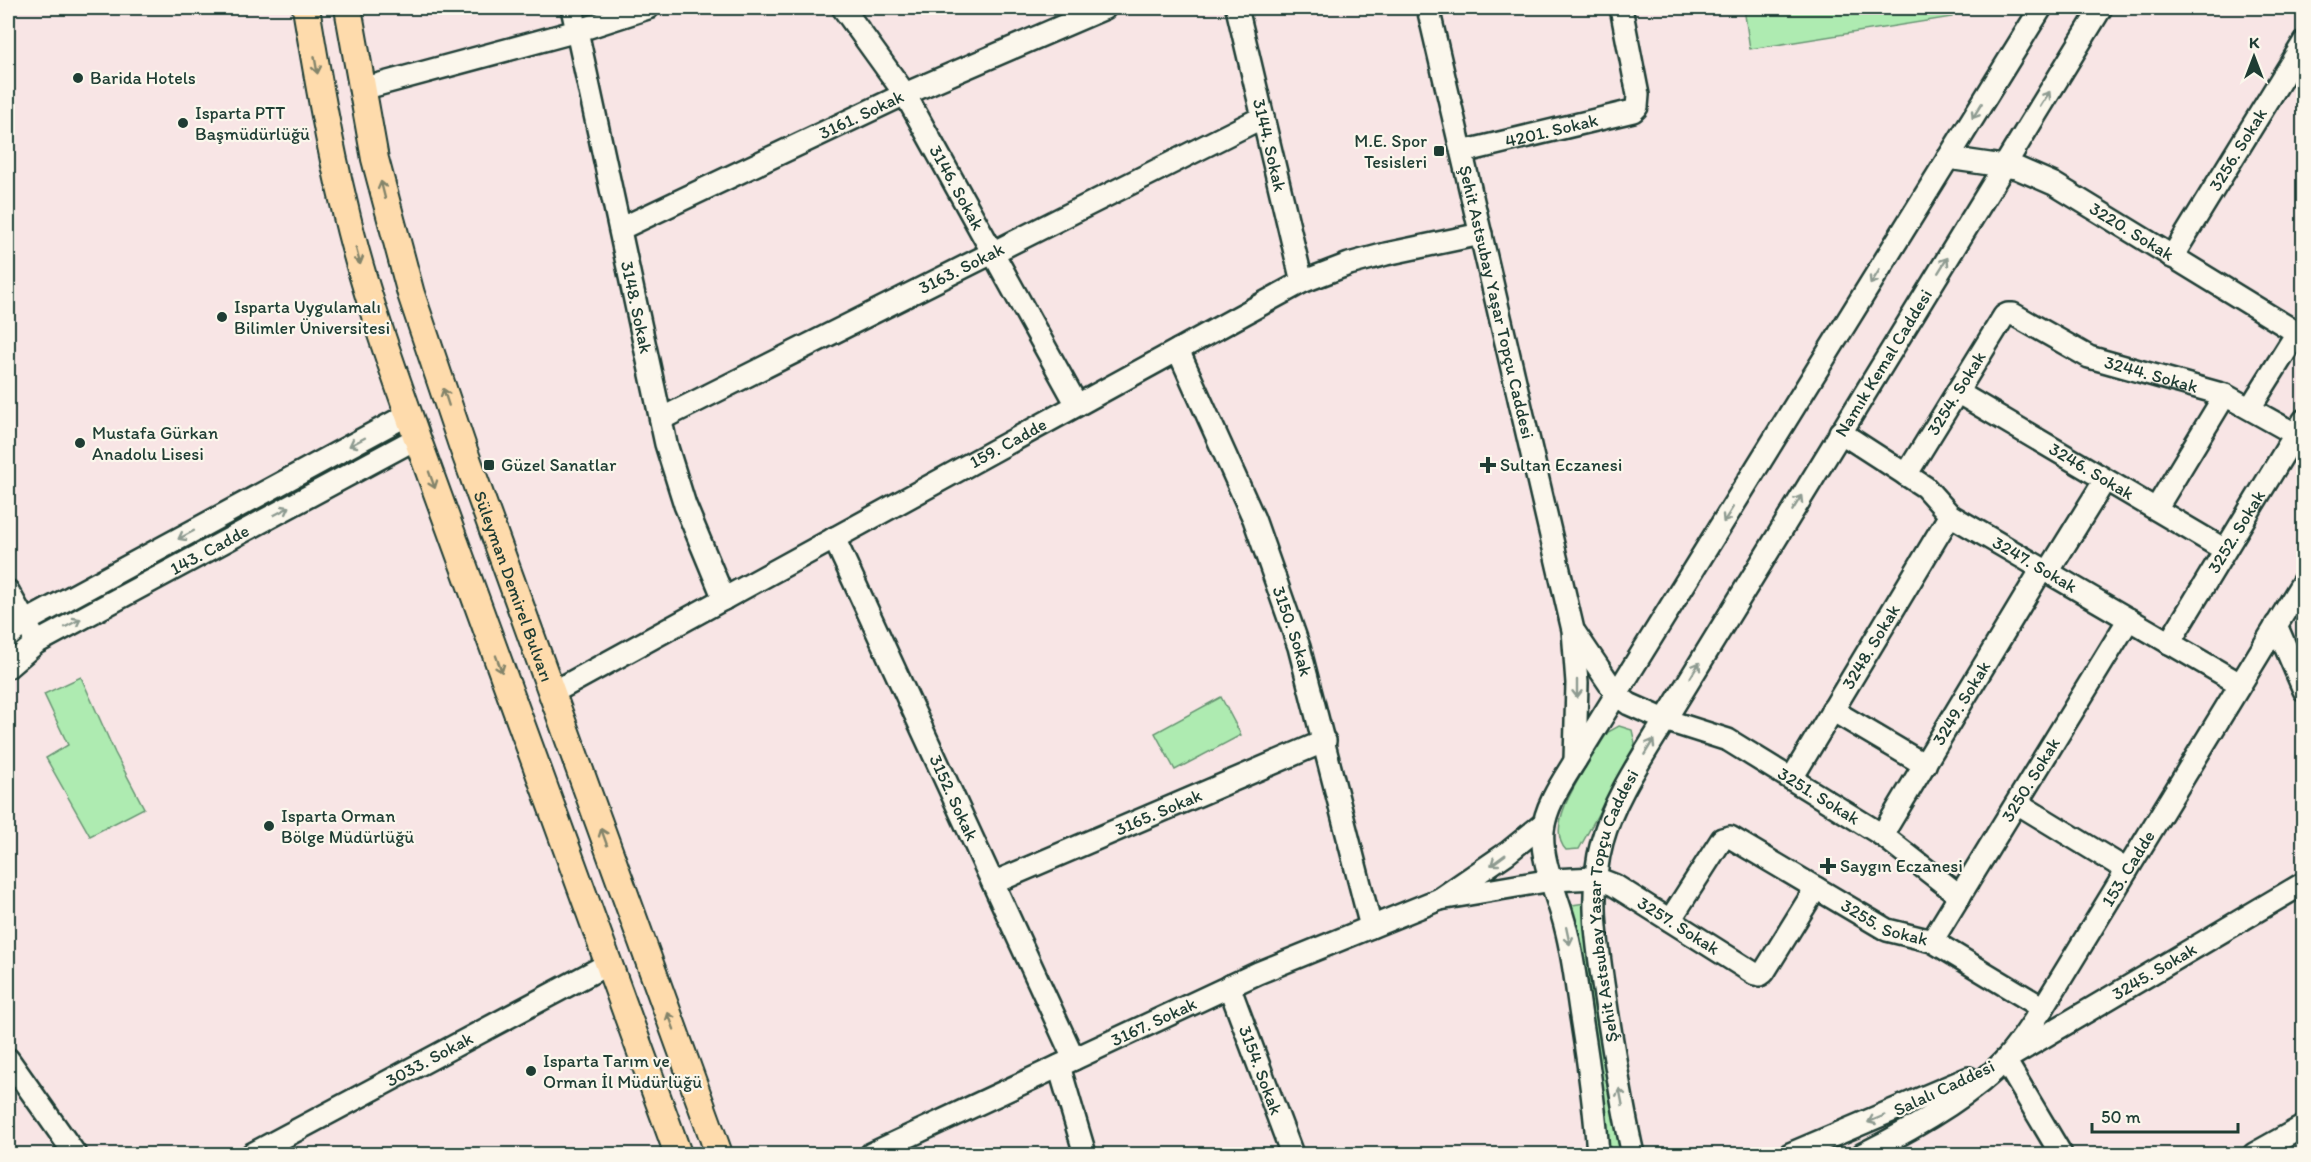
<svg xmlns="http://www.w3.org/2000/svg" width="2311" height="1162" font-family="Itim,sans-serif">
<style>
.green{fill:#aeebb1;stroke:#669472;stroke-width:1.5}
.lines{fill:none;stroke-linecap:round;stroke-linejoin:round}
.minor-casing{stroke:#1f3d34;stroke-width:26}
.major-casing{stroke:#1f3d34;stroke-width:30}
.minor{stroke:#fbf7ec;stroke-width:21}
.major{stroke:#fedbac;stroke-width:26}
.oneway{stroke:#83846a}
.oneway2{stroke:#8d9a90}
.poi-dot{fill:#1f3d34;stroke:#fbf7ec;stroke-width:2}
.labels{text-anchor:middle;stroke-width:4.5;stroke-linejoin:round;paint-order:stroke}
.poi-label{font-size:18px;fill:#1f3d34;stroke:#fbf7ec;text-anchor:start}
.street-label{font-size:18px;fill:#1f3d34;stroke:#fbf7ec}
</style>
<rect width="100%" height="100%" fill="#f8e5e5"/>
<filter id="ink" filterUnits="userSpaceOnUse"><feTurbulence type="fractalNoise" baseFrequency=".0167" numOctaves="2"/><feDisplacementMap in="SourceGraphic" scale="12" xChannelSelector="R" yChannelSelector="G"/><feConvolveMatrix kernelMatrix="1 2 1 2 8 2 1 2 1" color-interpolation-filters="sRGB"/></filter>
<g filter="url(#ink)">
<g class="green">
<polygon points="1744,8 1950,8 1952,17 1750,49"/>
<polygon points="81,677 115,753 144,808 90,836 46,758 68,745 44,694"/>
<polygon points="1221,697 1241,735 1175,770 1155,733"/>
<path d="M 1619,726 L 1632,730 L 1635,743 L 1633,750 L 1579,849 L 1566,850 C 1542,825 1588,765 1602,741 L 1608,732 Z"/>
<polygon points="1585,903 1627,1154 1607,1154 1605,1109 1579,939 1571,907 1572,905"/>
</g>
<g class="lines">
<defs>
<g id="minor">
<path id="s1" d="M 572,8 L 666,444 L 685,505 L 724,599"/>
<path id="s2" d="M 843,8 L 905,94 L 1077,405"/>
<path id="s3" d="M 1237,8 L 1302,282"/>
<path id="s4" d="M 1428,8 L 1573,630 L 1577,683 L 1575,761"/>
<polyline points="362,89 577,31 648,8"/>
<path id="s5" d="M 1462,152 L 1633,111 L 1637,107 L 1638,95 L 1621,8"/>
<path id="s6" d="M 1948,158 L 2017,168 L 2054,184 L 2304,337"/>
<path id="s7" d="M 620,229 L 905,94 L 1105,8"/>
<path id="s8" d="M 2172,257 L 2304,42"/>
<path id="s9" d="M 1178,350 L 1254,519 L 1299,647 L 1371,927"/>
<path id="s10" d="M 1957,392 L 2225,550"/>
<polyline points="2250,408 2297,333"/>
<path id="s11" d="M 661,419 L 1263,117"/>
<path id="s12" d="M 1840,432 L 1925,487 L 1950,515 L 2240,684"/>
<path id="s13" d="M 1906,475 L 2004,316 L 2008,314 L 2013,314 L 2089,357 L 2225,395 L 2295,434"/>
<polyline points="2156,509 2225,395"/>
<path id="s14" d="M 834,538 L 1074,1059"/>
<polyline points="2048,572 2105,480"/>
<polyline points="8,591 32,634"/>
<polyline points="2276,625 2304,690"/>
<path id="s15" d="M 1575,633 L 1617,695 L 1629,704 L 1665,720 L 1728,740 L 1882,835 L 1960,896"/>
<polyline points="8,637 25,622 409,414"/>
<path id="s16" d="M 2169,643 L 2304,420"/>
<path id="s17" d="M 8,667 L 36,643 L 417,438"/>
<path id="s18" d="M 552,693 L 1302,282 L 1349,264 L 1386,254 L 1481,234"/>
<polyline points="1832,710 1925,765"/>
<path id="s19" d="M 1792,778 L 1950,515"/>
<polyline points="2017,803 2127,870"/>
<path id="s20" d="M 1544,823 L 1507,853 L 1440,899 L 1552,880 L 1596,878 L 1614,885 L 1755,974 L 1760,975 L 1764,972 L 1816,888"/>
<path id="s21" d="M 1882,835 L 2042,569"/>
<path id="s22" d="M 993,883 L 1325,741"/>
<path id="s23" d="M 1670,920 L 1722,839 L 1730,837 L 1887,930 L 1932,941 L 2043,1008"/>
<path id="s24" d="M 1932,941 L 2129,619"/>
<path id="s25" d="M 1229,986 L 1292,1154"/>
<path id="s26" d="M 2013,1055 L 2304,883"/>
<polyline points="8,1059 75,1154"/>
<polyline points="2005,1060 2061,1154"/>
<polyline points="1059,1066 1085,1154"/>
<path id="s27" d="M 252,1154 L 608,964"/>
<path id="s28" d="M 871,1154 L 1258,973 L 1440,899"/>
<path d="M 1598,1154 C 1595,1110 1589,1067 1582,1023 C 1577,992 1574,960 1566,929 C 1559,899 1540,861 1543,831 C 1545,807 1562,782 1575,761 L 2041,8"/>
<path id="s29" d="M 1633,1154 C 1622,1107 1615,1059 1607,1010 C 1599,955 1587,897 1602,842 C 1614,798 1642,758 1665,720 L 2101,8"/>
<polyline points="1790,1154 1969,1078"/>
<path id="s30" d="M 1863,1154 C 1909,1131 1969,1098 2005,1060 C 2019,1045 2031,1025 2043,1008 L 2304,580"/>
<polyline points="2254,1154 2304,1126"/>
</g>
<g id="major">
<path d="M 306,8 C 317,73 328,139 344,204 C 362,284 390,361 417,438 L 678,1154"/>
<path id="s31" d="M 348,8 L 375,159 L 411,294 L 462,445 L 719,1154"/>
</g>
</defs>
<use href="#minor" class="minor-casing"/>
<use href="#major" class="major-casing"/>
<use href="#minor" class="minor"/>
<use href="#major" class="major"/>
</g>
<defs><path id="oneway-shaft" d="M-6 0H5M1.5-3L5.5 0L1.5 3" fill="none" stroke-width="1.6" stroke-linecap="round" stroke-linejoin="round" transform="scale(1.5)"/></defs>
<g class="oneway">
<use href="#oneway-shaft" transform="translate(316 65) rotate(80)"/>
<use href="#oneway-shaft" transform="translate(383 190) rotate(-104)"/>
<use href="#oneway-shaft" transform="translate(358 256) rotate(75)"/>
<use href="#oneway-shaft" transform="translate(446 397) rotate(-108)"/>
<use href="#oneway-shaft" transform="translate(432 480) rotate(70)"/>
<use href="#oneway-shaft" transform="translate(499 664) rotate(70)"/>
<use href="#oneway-shaft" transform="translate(604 837) rotate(-110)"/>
<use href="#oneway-shaft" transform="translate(671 1021) rotate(-110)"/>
</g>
<g class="oneway2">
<use href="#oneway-shaft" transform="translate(2045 99) rotate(-58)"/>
<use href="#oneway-shaft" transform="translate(1977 111) rotate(122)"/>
<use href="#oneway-shaft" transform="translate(1943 265) rotate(-58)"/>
<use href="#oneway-shaft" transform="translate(1875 277) rotate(122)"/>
<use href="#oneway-shaft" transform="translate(357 442) rotate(152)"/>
<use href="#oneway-shaft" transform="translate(1797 503) rotate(-59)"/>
<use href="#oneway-shaft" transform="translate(282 511) rotate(-28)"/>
<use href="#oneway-shaft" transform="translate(1728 515) rotate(122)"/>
<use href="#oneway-shaft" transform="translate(186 535) rotate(152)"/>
<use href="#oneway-shaft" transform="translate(73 623) rotate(-28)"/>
<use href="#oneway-shaft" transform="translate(1695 670) rotate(-59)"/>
<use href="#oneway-shaft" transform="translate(1577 689) rotate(90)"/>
<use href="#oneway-shaft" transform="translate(1649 747) rotate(-59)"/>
<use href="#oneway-shaft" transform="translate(1498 860) rotate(144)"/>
<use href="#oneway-shaft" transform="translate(1568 936) rotate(78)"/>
<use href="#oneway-shaft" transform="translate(1621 1097) rotate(-101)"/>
<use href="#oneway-shaft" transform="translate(1876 1119) rotate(157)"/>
</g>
</g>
<g class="poi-dot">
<circle cx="78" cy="78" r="6"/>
<circle cx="183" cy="123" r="6"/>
<rect x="1433" y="145" width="12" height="12" rx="3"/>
<circle cx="222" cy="317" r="6"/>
<circle cx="80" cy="443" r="6"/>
<rect x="483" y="459" width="12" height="12" rx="3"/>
<path d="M1485 456h6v6h6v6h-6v6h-6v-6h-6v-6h6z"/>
<circle cx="269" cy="826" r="6"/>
<path d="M1825 857h6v6h6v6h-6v6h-6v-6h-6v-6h6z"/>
<circle cx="531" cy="1071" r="6"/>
</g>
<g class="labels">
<g class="poi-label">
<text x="90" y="84">Barida Hotels</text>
<text x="195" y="119">Isparta PTT<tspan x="195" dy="21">Başmüdürlüğü</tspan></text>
<text x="1427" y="147" text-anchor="end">M.E. Spor<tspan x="1427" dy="21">Tesisleri</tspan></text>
<text x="234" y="313">Isparta Uygulamalı<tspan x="234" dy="21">Bilimler Üniversitesi</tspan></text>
<text x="92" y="439">Mustafa Gürkan<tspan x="92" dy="21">Anadolu Lisesi</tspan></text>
<text x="501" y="471">Güzel Sanatlar</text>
<text x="1500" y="471">Sultan Eczanesi</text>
<text x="281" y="822">Isparta Orman<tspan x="281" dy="21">Bölge Müdürlüğü</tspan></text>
<text x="1840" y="872">Saygın Eczanesi</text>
<text x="543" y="1067">Isparta Tarım ve<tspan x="543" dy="21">Orman İl Müdürlüğü</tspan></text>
</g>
<g class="street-label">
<text dy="6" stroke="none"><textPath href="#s7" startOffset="267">3161. Sokak</textPath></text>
<text dy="6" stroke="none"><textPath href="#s5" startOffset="92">4201. Sokak</textPath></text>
<text dy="6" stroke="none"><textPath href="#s3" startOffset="141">3144. Sokak</textPath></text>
<text dy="6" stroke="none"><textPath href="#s8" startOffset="126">3256. Sokak</textPath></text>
<text dy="6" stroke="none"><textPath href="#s2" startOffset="213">3146. Sokak</textPath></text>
<text dy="6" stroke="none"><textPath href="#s6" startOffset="201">3220. Sokak</textPath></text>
<text dy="6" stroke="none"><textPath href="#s11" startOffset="336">3163. Sokak</textPath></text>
<text dy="6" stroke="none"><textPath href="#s4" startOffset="302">Şehit Astsubay Yaşar Topçu Caddesi</textPath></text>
<text dy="6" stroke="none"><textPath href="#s1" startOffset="306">3148. Sokak</textPath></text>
<text dy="6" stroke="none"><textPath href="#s29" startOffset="872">Namık Kemal Caddesi</textPath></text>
<text dy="6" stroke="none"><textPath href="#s13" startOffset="348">3244. Sokak</textPath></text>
<text dy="6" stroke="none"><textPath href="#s13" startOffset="96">3254. Sokak</textPath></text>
<text dy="6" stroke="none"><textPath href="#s18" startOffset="520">159. Cadde</textPath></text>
<text dy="6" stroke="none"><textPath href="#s10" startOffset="156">3246. Sokak</textPath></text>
<text dy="6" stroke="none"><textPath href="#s16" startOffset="130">3252. Sokak</textPath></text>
<text dy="6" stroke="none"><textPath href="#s17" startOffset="234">143. Cadde</textPath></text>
<text dy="6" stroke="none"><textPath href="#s12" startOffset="237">3247. Sokak</textPath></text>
<text dy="6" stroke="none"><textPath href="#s31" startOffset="603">Süleyman Demirel Bulvarı</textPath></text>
<text dy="6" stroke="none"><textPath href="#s9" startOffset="304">3150. Sokak</textPath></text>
<text dy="6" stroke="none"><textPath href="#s19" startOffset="153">3248. Sokak</textPath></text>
<text dy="6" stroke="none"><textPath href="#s21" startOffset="154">3249. Sokak</textPath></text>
<text dy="6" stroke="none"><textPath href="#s24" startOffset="189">3250. Sokak</textPath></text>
<text dy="6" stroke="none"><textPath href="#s15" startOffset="302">3251. Sokak</textPath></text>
<text dy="6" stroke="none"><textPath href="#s14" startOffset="286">3152. Sokak</textPath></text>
<text dy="6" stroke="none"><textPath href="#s22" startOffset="180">3165. Sokak</textPath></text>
<text dy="6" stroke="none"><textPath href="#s30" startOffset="399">153. Cadde</textPath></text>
<text dy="6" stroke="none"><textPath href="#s29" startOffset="254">Şehit Astsubay Yaşar Topçu Caddesi</textPath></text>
<text dy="6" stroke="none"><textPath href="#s23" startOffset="282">3255. Sokak</textPath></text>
<text dy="6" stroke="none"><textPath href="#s20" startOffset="382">3257. Sokak</textPath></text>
<text dy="6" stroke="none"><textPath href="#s26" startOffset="164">3245. Sokak</textPath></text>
<text dy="6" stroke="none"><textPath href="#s28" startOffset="312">3167. Sokak</textPath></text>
<text dy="6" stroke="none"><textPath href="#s27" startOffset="201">3033. Sokak</textPath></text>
<text dy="6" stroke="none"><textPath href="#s25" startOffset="90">3154. Sokak</textPath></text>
<text transform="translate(1944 1088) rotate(-25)" y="6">Salalı Caddesi</text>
</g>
</g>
<rect width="2311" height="1162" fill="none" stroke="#fbf7ec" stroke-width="30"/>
<rect x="15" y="15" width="2281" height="1132" fill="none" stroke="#1f3d34" stroke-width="2" filter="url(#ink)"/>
<g transform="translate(2254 57)" stroke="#fbf7ec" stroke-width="4.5" paint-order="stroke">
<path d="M0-4.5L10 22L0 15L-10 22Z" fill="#1f3d34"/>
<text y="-9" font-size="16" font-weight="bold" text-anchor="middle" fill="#1f3d34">K</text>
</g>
<path d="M2092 1123v9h146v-9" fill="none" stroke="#1f3d34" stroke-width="3"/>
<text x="2101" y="1123" font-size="18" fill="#1f3d34" stroke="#fbf7ec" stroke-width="4.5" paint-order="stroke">50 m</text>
</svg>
